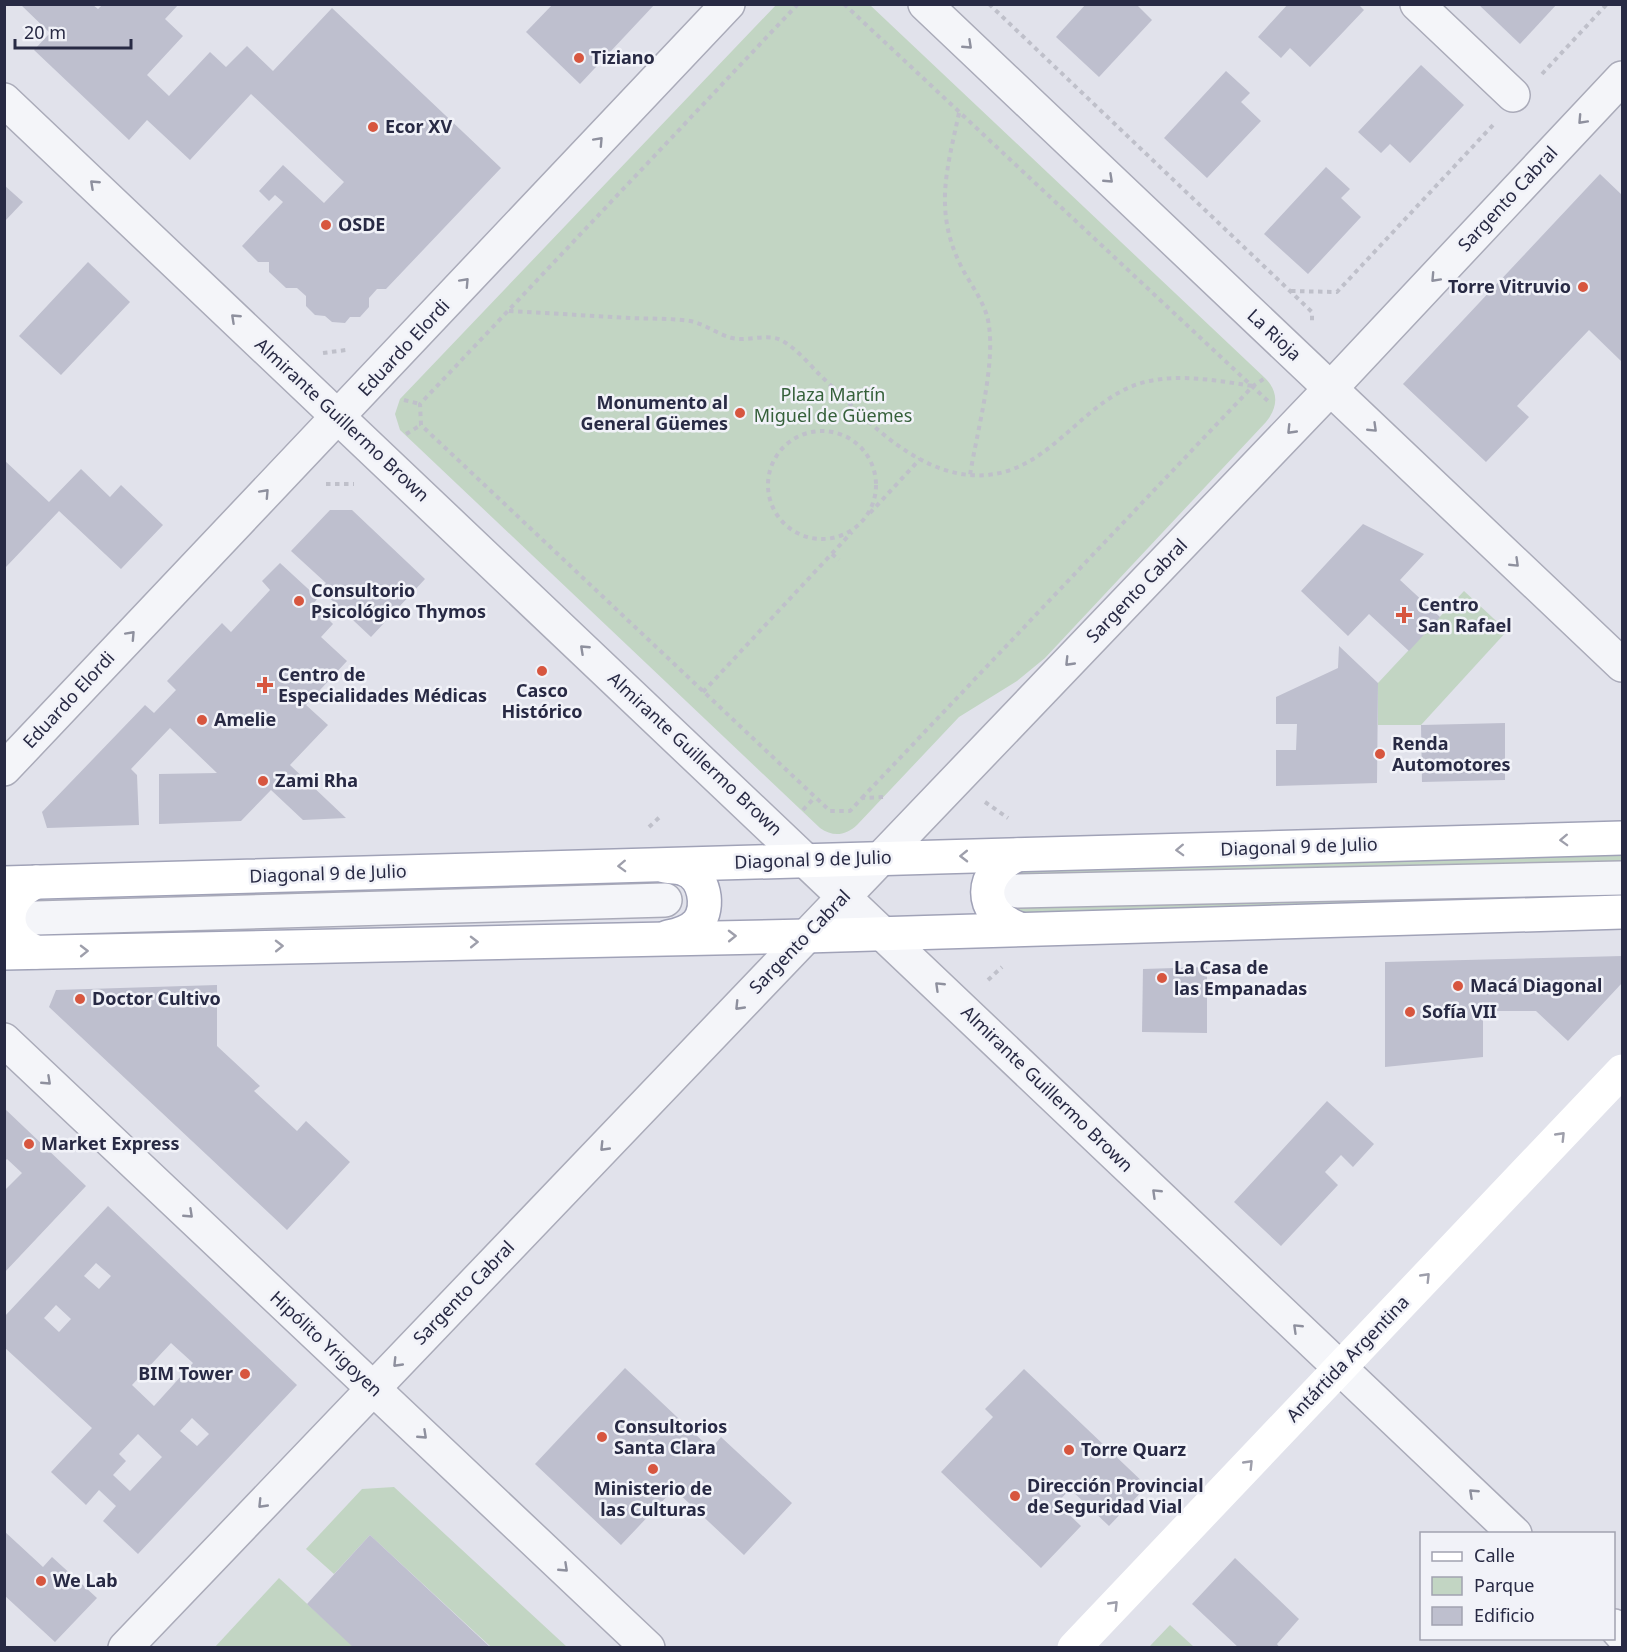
<svg xmlns="http://www.w3.org/2000/svg" width="1627" height="1652" font-family="'Noto Sans',sans-serif">
<style>
.green{fill:#c2d5c3}
.building{fill:#bebfce;fill-rule:evenodd}
.lines{fill:none;stroke-linecap:round;stroke-linejoin:round}
.street-casing{stroke:#aaabb9;stroke-width:36}
.primary-casing{stroke:#a0a2b7;stroke-width:36}
.path{stroke:#bfc0ca;stroke-width:4;stroke-dasharray:4.5 4.5;stroke-linecap:butt}
.street{stroke:#f4f5f9;stroke-width:33}
.secondary{stroke:#fff;stroke-width:33}
.primary{stroke:#fff;stroke-width:33}
.oneway{stroke:#8e909e}
.oneway2{stroke:#9e9fab}
.poi-dot{fill:#d7563f;stroke:#f1f2f8;stroke-width:2}
.labels{text-anchor:middle;stroke-width:5;stroke-linejoin:round;paint-order:stroke}
.poi-label{font-size:18px;font-weight:bold;fill:#282a44;stroke:#f1f2f8;text-anchor:start}
.street-label{font-size:18px;fill:#282a44;stroke:#f1f2f8}
.park-label{font-size:18px;fill:#35603a;stroke:#f1f2f8}
</style>
<rect width="100%" height="100%" fill="#e1e2eb"/>
<g class="green">
<path d="M 776,5 L 870,5 L 1265,378 C 1279,392 1278,407 1266,422 L 1045,658 L 1017,681 L 959,717 L 857,825 C 845,836 833,837 820,828 L 400,430 L 395,414 L 400,399 Z"/>
<polygon points="1464,591 1507,631 1421,725 1378,725 1378,683"/>
<polygon points="1622,854 1622,903 1017,915 1017,868"/>
<polygon points="394,1487 567,1647 491,1647 370,1535 334,1574 306,1549 362,1489"/>
<polygon points="279,1578 354,1647 214,1648"/>
<polygon points="1170,1625 1194,1647 1149,1647"/>
</g>
<g class="building">
<polygon points="103,4 179,4 165,19 183,36 147,75 169,96 210,52 226,67 247,46 273,71 332,8 501,168 386,289 377,289 369,298 369,307 360,317 350,317 345,323 332,322 325,316 315,315 306,306 306,296 297,288 286,288 269,272 269,262 258,262 242,246 283,202 275,195 269,201 259,191 283,165 324,203 344,182 251,94 190,160 147,120 129,140 34,50 50,33 21,5 93,5 98,9"/>
<polygon points="553,4 655,4 580,84 526,32"/>
<polygon points="1086,4 1136,4 1152,20 1099,77 1056,37"/>
<polygon points="1288,4 1358,4 1364,10 1310,67 1290,48 1281,58 1258,37"/>
<polygon points="1478,4 1557,4 1520,44"/>
<polygon points="1421,65 1464,105 1410,163 1390,144 1381,153 1358,132"/>
<polygon points="1226,71 1250,93 1241,102 1261,121 1207,178 1164,138"/>
<polygon points="1326,167 1350,189 1341,198 1361,217 1308,274 1264,234"/>
<polygon points="1600,174 1622,195 1622,362 1589,330 1517,406 1529,417 1486,462 1403,384"/>
<polygon points="4,185 23,202 4,222"/>
<polygon points="88,262 130,302 61,375 19,336"/>
<polygon points="4,460 49,502 81,469 110,497 121,485 163,525 121,569 59,511 6,567"/>
<polygon points="330,510 352,510 425,579 371,637 320,589 326,583 291,551"/>
<polygon points="1363,524 1424,554 1400,580 1440,617 1409,651 1369,614 1348,636 1301,591"/>
<polygon points="280,563 318,598 313,604 333,624 321,637 347,661 306,705 328,725 290,765 346,818 303,820 271,790 241,821 159,824 159,774 217,773 170,728 131,769 137,775 139,825 47,828 42,812 145,705 154,713 176,690 167,681 222,623 231,632 270,590 262,581"/>
<polygon points="1339,646 1378,683 1377,783 1276,786 1276,750 1296,750 1297,724 1276,724 1276,697 1338,668"/>
<polygon points="1505,723 1505,780 1422,782 1421,725"/>
<polygon points="1622,956 1622,983 1568,1041 1536,1011 1483,1011 1483,1057 1385,1067 1385,962"/>
<polygon points="1207,967 1207,1033 1142,1032 1143,969"/>
<polygon points="217,985 217,1046 260,1086 254,1091 297,1131 306,1121 350,1162 287,1230 49,1007 56,990"/>
<polygon points="1327,1101 1374,1144 1353,1167 1341,1155 1325,1172 1338,1185 1281,1246 1234,1202"/>
<polygon points="4,1108 86,1186 4,1273 4,1191 22,1173 7,1159 4,1162"/>
<path d="M 108,1206 L 297,1385 L 138,1554 L 103,1521 L 116,1506 L 99,1490 L 86,1505 L 51,1472 L 92,1428 L 4,1347 L 4,1317 ZM 96,1263 L 111,1276 L 99,1289 L 84,1276 ZM 56,1305 L 71,1319 L 59,1332 L 44,1318 ZM 171,1343 L 193,1363 L 154,1406 L 132,1385 ZM 192,1418 L 209,1434 L 197,1446 L 180,1431 ZM 138,1434 L 162,1457 L 130,1491 L 113,1475 L 126,1461 L 119,1454 Z"/>
<polygon points="625,1368 711,1449 721,1437 792,1503 744,1555 674,1489 621,1545 535,1464"/>
<polygon points="1024,1369 1147,1486 1109,1526 1070,1489 1057,1503 1081,1526 1041,1568 941,1472 993,1417 985,1409"/>
<polygon points="4,1531 43,1567 52,1557 97,1598 55,1642 4,1595"/>
<polygon points="370,1535 460,1619 491,1648 354,1648 307,1604"/>
<polygon points="1235,1558 1299,1619 1277,1644 1280,1648 1239,1648 1192,1604"/>
</g>
<g class="lines">
<defs>
<g id="street">
<polyline points="925,4 1622,665"/>
<polyline points="1417,4 1513,95"/>
<polyline points="4,100 1515,1534"/>
<polyline points="4,769 728,4"/>
<polyline points="1018,891 1622,878"/>
<polyline points="36,918 665,900"/>
<polyline points="4,1040 648,1648"/>
<polyline points="1614,1626 1622,1635"/>
<polyline points="125,1648 1331,388 1622,78"/>
</g>
<g id="primary">
<path d="M 1017,855 C 979,872 977,912 1017,928"/>
<path d="M 665,866 C 671,867 679,867 684,869 C 705,876 710,907 698,923 C 690,932 679,935 668,937"/>
<path d="M 36,882 C 0,898 0,939 36,952"/>
<polyline points="4,883 1622,838"/>
<polyline points="4,953 806,936 1622,912"/>
</g>
</defs>
<use href="#street" class="street-casing"/>
<use href="#primary" class="primary-casing"/>
<g class="path">
<polyline points="798,4 420,404 421,425 830,811 850,811 862,798 883,797"/>
<polyline points="844,4 1269,402"/>
<polyline points="989,4 1312,312 1312,321"/>
<polyline points="1542,74 1607,4"/>
<path d="M 959,113 C 947,169 934,210 960,264 C 970,285 986,302 989,326 C 995,368 977,431 970,475"/>
<polyline points="1291,291 1337,292 1493,125"/>
<path d="M 509,311 C 550,313 590,316 631,318 C 650,319 671,318 690,321 C 705,324 717,334 732,338 C 748,342 765,333 781,340 C 796,348 809,364 821,376 C 862,415 909,469 969,475 C 1050,482 1079,396 1149,381 C 1183,374 1219,381 1253,386"/>
<polyline points="323,353 346,350"/>
<polyline points="404,400 420,404"/>
<circle cx="822" cy="485" r="54"/>
<polyline points="406,434 421,425"/>
<polyline points="326,484 354,484"/>
<polyline points="870,513 920,459"/>
<polyline points="832,554 839,560"/>
<polyline points="703,692 852,532"/>
<polyline points="862,798 1253,386 1265,378"/>
<polyline points="985,802 1008,818"/>
<polyline points="803,810 815,797"/>
<polyline points="649,827 662,815"/>
<polyline points="988,980 1002,967"/>
</g>
<use href="#street" class="street"/>
<polyline class="secondary" points="1074,1648 1622,1071"/>
<use href="#primary" class="primary"/>
</g>
<defs><path id="oneway-chevron" d="M-2-3.5L2.5 0L-2 3.5" fill="none" stroke-width="1.6" stroke-linecap="round" stroke-linejoin="round" transform="scale(1.5)"/></defs>
<g class="oneway">
<use href="#oneway-chevron" transform="translate(968 45) rotate(43)"/>
<use href="#oneway-chevron" transform="translate(1582 120) rotate(133)"/>
<use href="#oneway-chevron" transform="translate(599 141) rotate(-47)"/>
<use href="#oneway-chevron" transform="translate(1109 179) rotate(43)"/>
<use href="#oneway-chevron" transform="translate(94 184) rotate(-137)"/>
<use href="#oneway-chevron" transform="translate(1435 278) rotate(133)"/>
<use href="#oneway-chevron" transform="translate(465 282) rotate(-47)"/>
<use href="#oneway-chevron" transform="translate(235 318) rotate(-137)"/>
<use href="#oneway-chevron" transform="translate(1373 428) rotate(44)"/>
<use href="#oneway-chevron" transform="translate(1291 430) rotate(134)"/>
<use href="#oneway-chevron" transform="translate(265 493) rotate(-47)"/>
<use href="#oneway-chevron" transform="translate(1515 563) rotate(44)"/>
<use href="#oneway-chevron" transform="translate(131 635) rotate(-47)"/>
<use href="#oneway-chevron" transform="translate(584 649) rotate(-137)"/>
<use href="#oneway-chevron" transform="translate(1069 662) rotate(134)"/>
<use href="#oneway-chevron" transform="translate(939 986) rotate(-136)"/>
<use href="#oneway-chevron" transform="translate(739 1006) rotate(134)"/>
<use href="#oneway-chevron" transform="translate(47 1081) rotate(43)"/>
<use href="#oneway-chevron" transform="translate(604 1147) rotate(134)"/>
<use href="#oneway-chevron" transform="translate(1156 1193) rotate(-136)"/>
<use href="#oneway-chevron" transform="translate(189 1214) rotate(43)"/>
<use href="#oneway-chevron" transform="translate(1297 1328) rotate(-136)"/>
<use href="#oneway-chevron" transform="translate(397 1363) rotate(134)"/>
<use href="#oneway-chevron" transform="translate(423 1435) rotate(43)"/>
<use href="#oneway-chevron" transform="translate(1473 1493) rotate(-137)"/>
<use href="#oneway-chevron" transform="translate(262 1504) rotate(134)"/>
<use href="#oneway-chevron" transform="translate(564 1568) rotate(43)"/>
</g>
<g class="oneway2">
<use href="#oneway-chevron" transform="translate(1564 840) rotate(178)"/>
<use href="#oneway-chevron" transform="translate(1180 850) rotate(178)"/>
<use href="#oneway-chevron" transform="translate(964 856) rotate(179)"/>
<use href="#oneway-chevron" transform="translate(622 866) rotate(178)"/>
<use href="#oneway-chevron" transform="translate(732 936) rotate(-1)"/>
<use href="#oneway-chevron" transform="translate(474 942) rotate(-1)"/>
<use href="#oneway-chevron" transform="translate(279 946) rotate(-1)"/>
<use href="#oneway-chevron" transform="translate(84 951) rotate(-1)"/>
<use href="#oneway-chevron" transform="translate(1561 1136) rotate(-46)"/>
<use href="#oneway-chevron" transform="translate(1426 1277) rotate(-46)"/>
<use href="#oneway-chevron" transform="translate(1249 1464) rotate(-46)"/>
<use href="#oneway-chevron" transform="translate(1114 1605) rotate(-46)"/>
</g>
<g class="poi-dot">
<circle cx="579" cy="58" r="6"/>
<circle cx="373" cy="127" r="6"/>
<circle cx="326" cy="225" r="6"/>
<circle cx="1583" cy="287" r="6"/>
<circle cx="740" cy="413" r="6"/>
<circle cx="299" cy="601" r="6"/>
<path d="M1401 606h6v6h6v6h-6v6h-6v-6h-6v-6h6z"/>
<circle cx="542" cy="671" r="6"/>
<path d="M262 676h6v6h6v6h-6v6h-6v-6h-6v-6h6z"/>
<circle cx="202" cy="720" r="6"/>
<circle cx="1380" cy="754" r="6"/>
<circle cx="263" cy="781" r="6"/>
<circle cx="1162" cy="978" r="6"/>
<circle cx="1458" cy="986" r="6"/>
<circle cx="80" cy="999" r="6"/>
<circle cx="1410" cy="1012" r="6"/>
<circle cx="29" cy="1144" r="6"/>
<circle cx="245" cy="1374" r="6"/>
<circle cx="602" cy="1437" r="6"/>
<circle cx="1069" cy="1450" r="6"/>
<circle cx="653" cy="1469" r="6"/>
<circle cx="1015" cy="1496" r="6"/>
<circle cx="41" cy="1581" r="6"/>
</g>
<g class="labels">
<g class="poi-label">
<text x="591" y="64">Tiziano</text>
<text x="385" y="133">Ecor XV</text>
<text x="338" y="231">OSDE</text>
<text x="1571" y="293" text-anchor="end">Torre Vitruvio</text>
<text x="728" y="409" text-anchor="end">Monumento al<tspan x="728" dy="21">General Güemes</tspan></text>
<text x="311" y="597">Consultorio<tspan x="311" dy="21">Psicológico Thymos</tspan></text>
<text x="1418" y="611">Centro<tspan x="1418" dy="21">San Rafael</tspan></text>
<text x="278" y="681">Centro de<tspan x="278" dy="21">Especialidades Médicas</tspan></text>
<text x="542" y="697" text-anchor="middle">Casco<tspan x="542" dy="21">Histórico</tspan></text>
<text x="214" y="726">Amelie</text>
<text x="1392" y="750">Renda<tspan x="1392" dy="21">Automotores</tspan></text>
<text x="275" y="787">Zami Rha</text>
<text x="1174" y="974">La Casa de<tspan x="1174" dy="21">las Empanadas</tspan></text>
<text x="1470" y="992">Macá Diagonal</text>
<text x="92" y="1005">Doctor Cultivo</text>
<text x="1422" y="1018">Sofía VII</text>
<text x="41" y="1150">Market Express</text>
<text x="233" y="1380" text-anchor="end">BIM Tower</text>
<text x="614" y="1433">Consultorios<tspan x="614" dy="21">Santa Clara</tspan></text>
<text x="1081" y="1456">Torre Quarz</text>
<text x="1027" y="1492">Dirección Provincial<tspan x="1027" dy="21">de Seguridad Vial</tspan></text>
<text x="653" y="1495" text-anchor="middle">Ministerio de<tspan x="653" dy="21">las Culturas</tspan></text>
<text x="53" y="1587">We Lab</text>
</g>
<g class="street-label">
<text transform="translate(1508 199) rotate(-47)" y="6">Sargento Cabral</text>
<text transform="translate(1274 335) rotate(43)" y="6">La Rioja</text>
<text transform="translate(404 348) rotate(-47)" y="6">Eduardo Elordi</text>
<text transform="translate(342 420) rotate(43)" y="6">Almirante Guillermo Brown</text>
<text transform="translate(1137 591) rotate(-46)" y="6">Sargento Cabral</text>
<text transform="translate(69 700) rotate(-47)" y="6">Eduardo Elordi</text>
<text transform="translate(695 754) rotate(43)" y="6">Almirante Guillermo Brown</text>
<text transform="translate(1299 847) rotate(-2)" y="6">Diagonal 9 de Julio</text>
<text transform="translate(813 860) rotate(-2)" y="6">Diagonal 9 de Julio</text>
<text transform="translate(328 874) rotate(-2)" y="6">Diagonal 9 de Julio</text>
<text transform="translate(800 942) rotate(-46)" y="6">Sargento Cabral</text>
<text transform="translate(1047 1089) rotate(44)" y="6">Almirante Guillermo Brown</text>
<text transform="translate(464 1293) rotate(-46)" y="6">Sargento Cabral</text>
<text transform="translate(326 1344) rotate(43)" y="6">Hipólito Yrigoyen</text>
<text transform="translate(1348 1359) rotate(-46)" y="6">Antártida Argentina</text>
</g>
<g class="park-label">
<text x="833" y="401">Plaza Martín<tspan x="833" dy="21">Miguel de Güemes</tspan></text>
</g>
</g>
<rect width="1627" height="1652" fill="none" stroke="#282a44" stroke-width="12"/>
<rect x="1420" y="1532" width="195" height="108" fill="#f1f2f8" stroke="#a1a2b0" stroke-width="1.5"/>
<rect x="1432" y="1552" width="30" height="9" fill="#ffffff" stroke="#a1a2b0" stroke-width="1.5"/>
<text x="1474" y="1562" font-size="18" fill="#282a44">Calle</text>
<rect x="1432" y="1577" width="30" height="18" fill="#c2d5c3" stroke="#a1a2b0" stroke-width="1.5"/>
<text x="1474" y="1592" font-size="18" fill="#282a44">Parque</text>
<rect x="1432" y="1607" width="30" height="18" fill="#bebfce" stroke="#a1a2b0" stroke-width="1.5"/>
<text x="1474" y="1622" font-size="18" fill="#282a44">Edificio</text>
<path d="M15 39v9h116v-9" fill="none" stroke="#282a44" stroke-width="3"/>
<text x="24" y="39" font-size="18" fill="#282a44" stroke="#f1f2f8" stroke-width="4.5" paint-order="stroke">20 m</text>
</svg>
